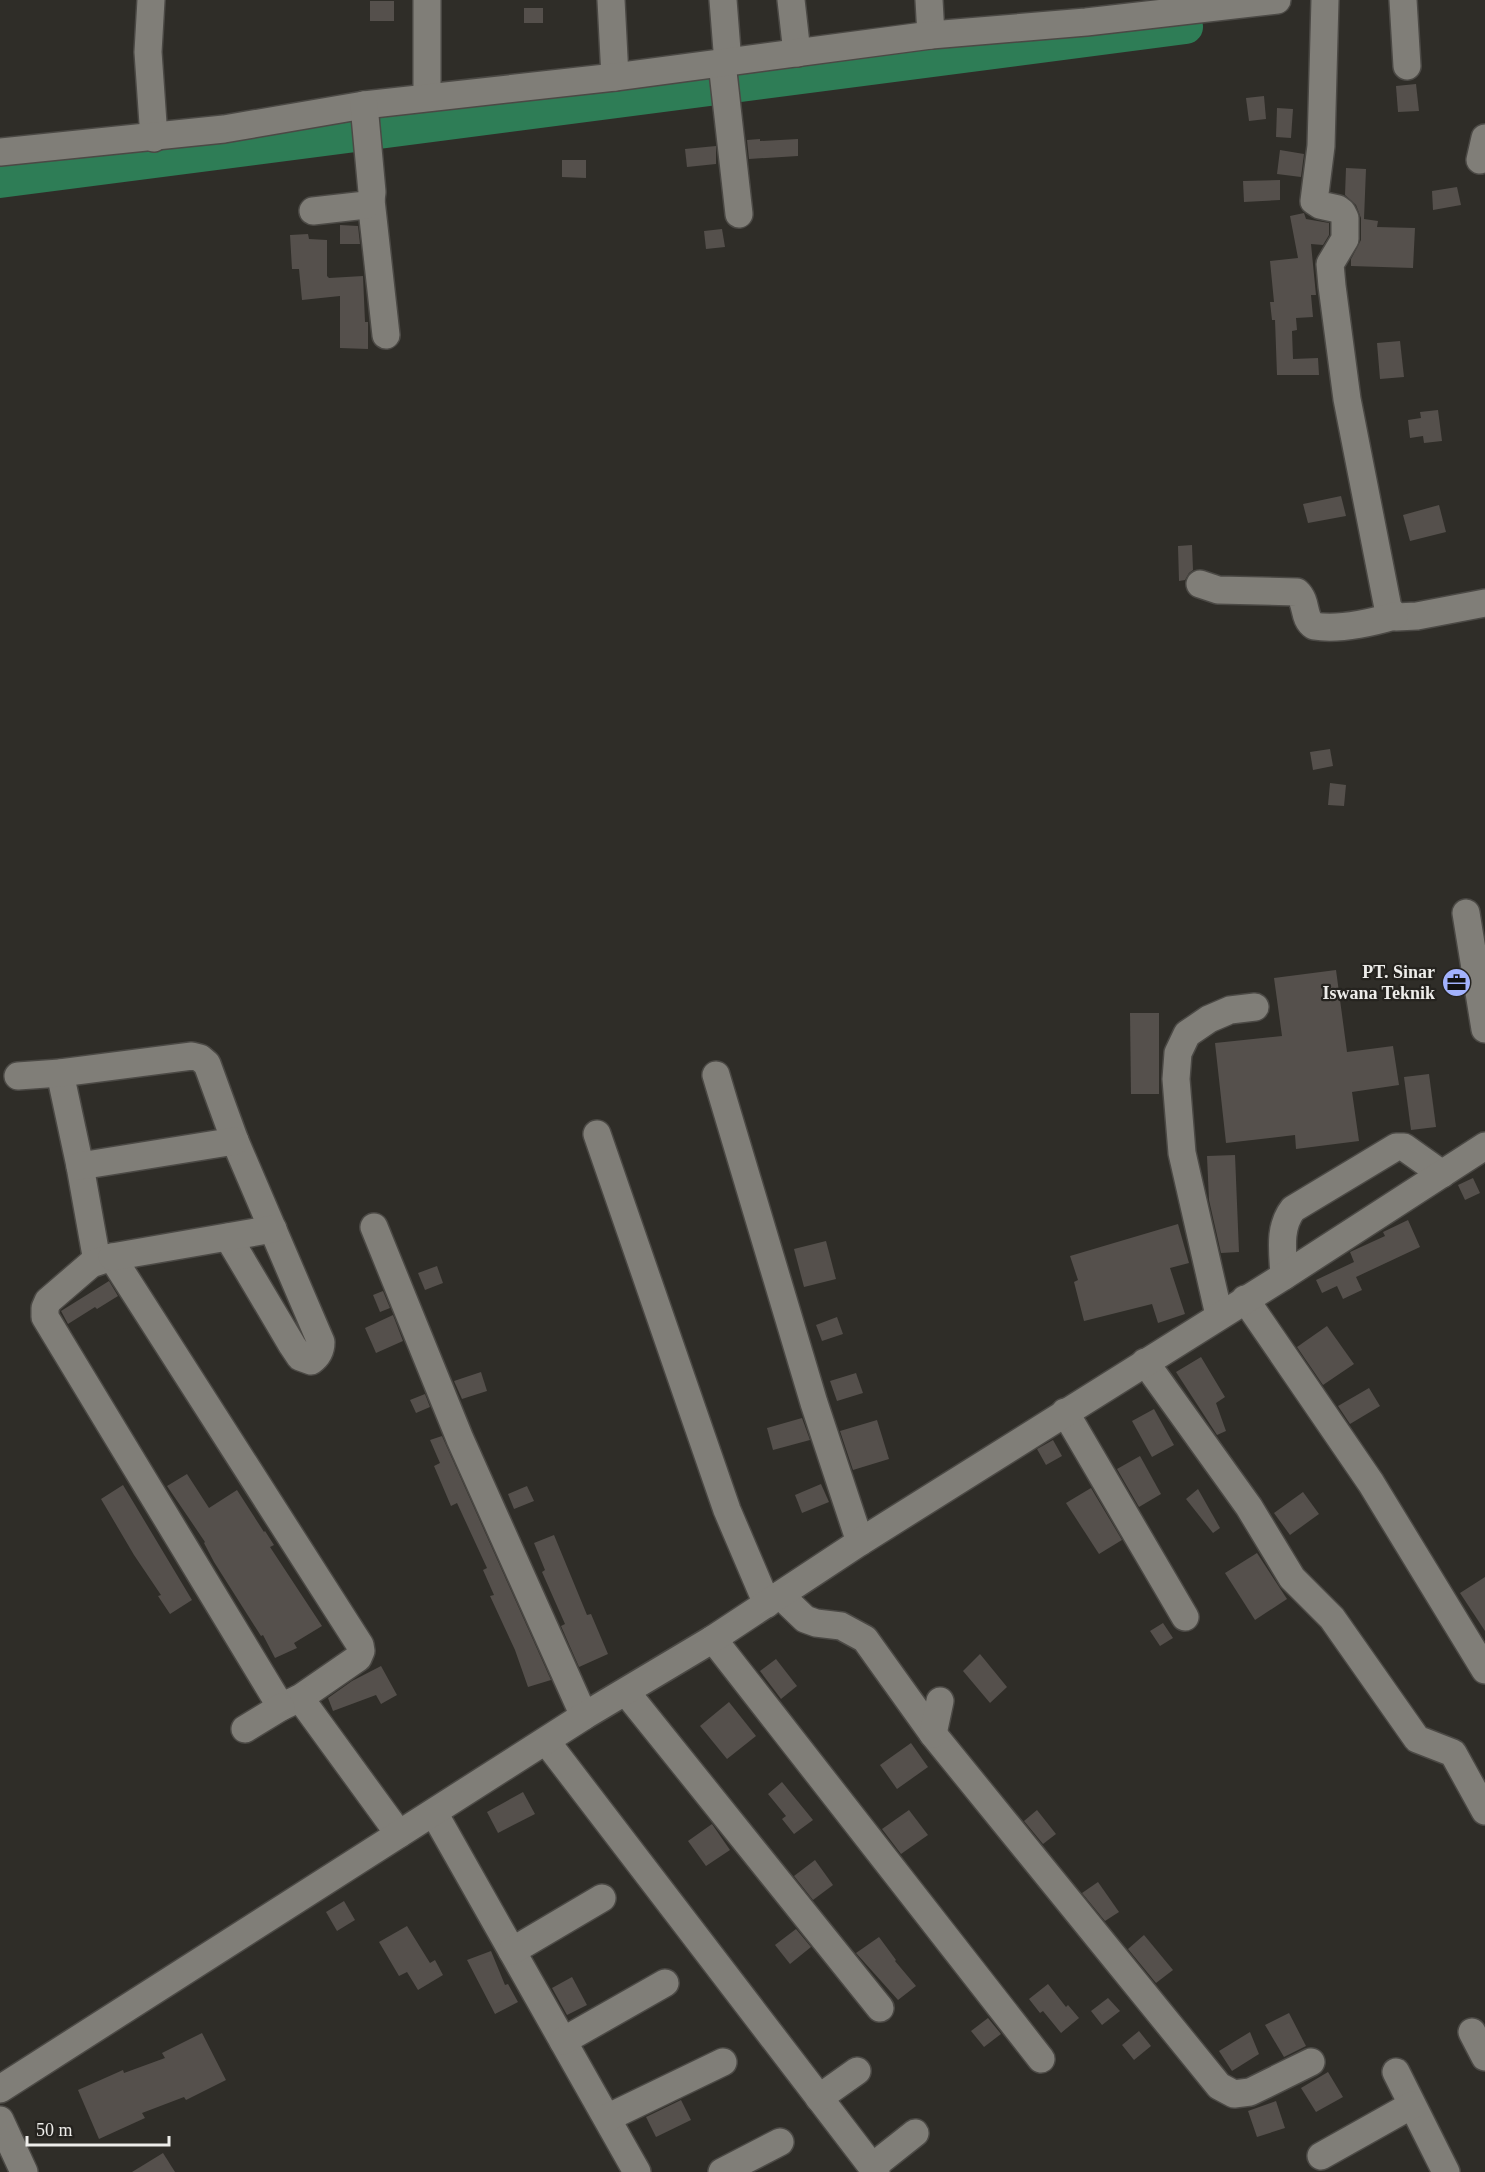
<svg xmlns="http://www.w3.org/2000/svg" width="1485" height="2172" font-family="Georgia,serif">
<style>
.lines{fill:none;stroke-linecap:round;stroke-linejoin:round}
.river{stroke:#2e7d56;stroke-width:34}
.building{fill:#55504c}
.minor-casing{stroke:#4b4945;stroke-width:30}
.minor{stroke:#807e78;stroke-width:27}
.labels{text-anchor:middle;stroke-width:4.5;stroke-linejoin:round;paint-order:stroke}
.poi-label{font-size:18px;font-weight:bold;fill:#eeedea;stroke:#25231f;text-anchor:end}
</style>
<rect width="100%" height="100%" fill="#2f2d28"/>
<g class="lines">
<polyline class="river" points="0,181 1186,27"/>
</g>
<g class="building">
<rect x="370" y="1" width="24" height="20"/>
<rect x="524" y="8" width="19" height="15"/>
<polygon points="1416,84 1419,111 1398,112 1396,86"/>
<polygon points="1264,96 1266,119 1249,121 1246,98"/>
<polygon points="1277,108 1293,109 1291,138 1276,137"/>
<polygon points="760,139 760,141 798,139 798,156 749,159 747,140"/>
<polygon points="716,146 716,164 687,167 685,149"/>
<polygon points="1280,150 1304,154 1301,177 1277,174"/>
<polygon points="562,160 586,160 586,178 562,177"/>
<polygon points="1346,168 1366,169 1364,219 1378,221 1377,227 1415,228 1413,268 1351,266 1351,259 1361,240 1361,218 1356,205 1345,195"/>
<polygon points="1280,180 1280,200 1244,202 1243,181"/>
<polygon points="1457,187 1461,205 1433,210 1432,191"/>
<polygon points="1304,213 1306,219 1329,223 1329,235 1323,245 1311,244 1316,295 1311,295 1313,317 1296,318 1297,330 1292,331 1293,359 1318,358 1319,375 1277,375 1275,320 1272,320 1270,302 1274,302 1270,261 1298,258 1290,216"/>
<polygon points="340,225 358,226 360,244 340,244"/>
<polygon points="722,229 725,247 706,249 704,231"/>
<polygon points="308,234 309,239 327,240 327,276 329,278 363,276 365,322 368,322 368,349 340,348 340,296 302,300 299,269 292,269 290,235"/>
<polygon points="1400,341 1404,377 1380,379 1377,343"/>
<polygon points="1438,410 1442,441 1424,443 1423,436 1410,438 1408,420 1421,418 1420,412"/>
<polygon points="1341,496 1346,516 1308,523 1303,504"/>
<polygon points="1439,505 1446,532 1410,541 1403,515"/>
<polygon points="1192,545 1193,570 1189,573 1185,580 1179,581 1178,546"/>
<polygon points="1330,749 1333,766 1313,770 1310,752"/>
<polygon points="1330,783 1346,785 1344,806 1328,805"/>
<polygon points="1336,970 1347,1052 1393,1046 1399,1085 1352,1092 1359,1141 1296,1149 1295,1135 1226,1143 1215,1043 1282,1036 1274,978"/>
<polygon points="1130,1013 1159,1013 1159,1094 1131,1094"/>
<polygon points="1429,1074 1436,1127 1411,1130 1404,1077"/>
<polygon points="1235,1155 1239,1252 1221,1253 1209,1200 1207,1156"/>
<polygon points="1473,1178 1480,1193 1465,1200 1458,1185"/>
<polygon points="1408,1220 1420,1247 1356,1277 1362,1290 1343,1299 1337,1286 1322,1293 1316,1280 1354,1262 1350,1252 1385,1236 1383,1232"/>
<polygon points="1178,1224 1189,1263 1170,1268 1185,1314 1158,1323 1152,1304 1084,1321 1074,1282 1078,1280 1070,1256"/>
<polygon points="826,1241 836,1279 804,1287 794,1249"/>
<polygon points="437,1266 443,1283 425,1290 418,1273"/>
<polygon points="109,1281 118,1296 97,1309 95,1307 68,1324 61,1311"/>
<polygon points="383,1291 390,1308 380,1312 373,1295"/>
<polygon points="393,1315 403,1341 376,1353 365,1328"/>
<polygon points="837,1317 843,1334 822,1341 816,1325"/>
<polygon points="1327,1326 1354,1364 1323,1385 1297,1347"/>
<polygon points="1201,1357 1225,1397 1216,1403 1226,1431 1217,1435 1176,1372"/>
<polygon points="481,1372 487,1391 462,1399 454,1381"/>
<polygon points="856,1373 863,1393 837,1401 830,1381"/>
<polygon points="1369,1388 1380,1406 1350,1424 1338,1406"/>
<polygon points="425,1394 430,1407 416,1413 410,1400"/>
<polygon points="1154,1409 1174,1445 1152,1457 1132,1421"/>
<polygon points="802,1418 810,1440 773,1450 767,1428"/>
<polygon points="877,1420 889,1459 853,1470 840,1431"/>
<polygon points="442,1436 446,1445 551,1680 528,1687 515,1650 490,1596 494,1595 483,1570 487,1568 457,1503 451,1506 434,1466 440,1463 430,1440"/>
<polygon points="1053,1440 1062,1456 1046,1465 1037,1449"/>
<polygon points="1140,1456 1161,1494 1139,1507 1117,1469"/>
<polygon points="187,1474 209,1508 237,1490 264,1532 265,1531 274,1545 270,1547 322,1626 294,1643 297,1648 275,1658 263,1635 261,1636 214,1562 204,1543 205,1542 167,1486"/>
<polygon points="821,1484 829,1502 802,1513 795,1495"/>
<polygon points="123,1485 192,1600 170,1614 158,1596 161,1595 134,1555 101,1499"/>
<polygon points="527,1486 534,1501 514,1509 508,1494"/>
<polygon points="1091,1488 1122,1540 1099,1554 1066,1503"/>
<polygon points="1198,1489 1220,1528 1213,1533 1186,1499"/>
<polygon points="1303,1492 1319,1514 1290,1535 1274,1513"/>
<polygon points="554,1535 587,1615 591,1614 608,1654 579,1667 561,1626 565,1624 542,1572 545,1570 534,1543"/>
<polygon points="1257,1553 1287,1599 1255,1620 1225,1573"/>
<polygon points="1485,1577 1485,1631 1460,1593"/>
<polygon points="1163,1623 1173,1638 1160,1646 1150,1631"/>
<polygon points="980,1654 1007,1687 990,1703 963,1671"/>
<polygon points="776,1659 797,1686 781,1699 760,1671"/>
<polygon points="381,1666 397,1695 381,1704 376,1695 333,1711 328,1698 352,1681"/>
<polygon points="729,1702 756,1736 727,1759 700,1726"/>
<polygon points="911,1743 928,1767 897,1789 880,1765"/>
<polygon points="782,1782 813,1820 794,1834 782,1819 786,1816 768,1794"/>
<polygon points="523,1792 535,1814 498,1833 487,1812"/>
<polygon points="909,1810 928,1835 901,1854 882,1829"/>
<polygon points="1037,1810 1056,1834 1043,1844 1024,1821"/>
<polygon points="712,1824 730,1850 706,1866 688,1841"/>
<polygon points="815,1860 833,1885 813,1900 794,1876"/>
<polygon points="1098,1882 1119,1912 1105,1921 1082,1893"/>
<polygon points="344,1901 355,1920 337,1931 326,1912"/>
<polygon points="407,1926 430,1963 435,1960 443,1975 418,1990 407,1972 399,1976 379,1942"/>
<polygon points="796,1929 811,1947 790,1964 775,1945"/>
<polygon points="1144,1935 1173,1970 1156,1983 1128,1949"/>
<polygon points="879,1937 896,1960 895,1961 916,1986 898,2000 856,1953"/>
<polygon points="491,1951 505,1985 508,1984 518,2002 495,2014 467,1960"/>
<polygon points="572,1977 587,2005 567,2015 552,1988"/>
<polygon points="1048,1984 1066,2007 1068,2005 1079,2018 1061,2033 1043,2011 1040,2013 1029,1999"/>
<polygon points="1108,1998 1120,2011 1102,2025 1091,2011"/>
<polygon points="1289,2013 1306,2046 1284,2057 1265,2025"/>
<polygon points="988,2018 1001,2034 984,2047 971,2031"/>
<polygon points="1139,2031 1151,2046 1134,2060 1122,2045"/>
<polygon points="1250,2032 1259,2054 1232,2071 1219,2051"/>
<polygon points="202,2033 226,2080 186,2100 184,2097 142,2113 145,2118 99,2139 78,2090 123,2070 124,2073 165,2058 162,2053"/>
<polygon points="1328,2072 1343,2097 1316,2112 1301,2088"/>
<polygon points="681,2100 691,2120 656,2137 646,2117"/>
<polygon points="1276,2101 1285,2128 1257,2137 1248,2111"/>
<polygon points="163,2153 175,2172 132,2172"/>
</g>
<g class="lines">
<defs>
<g id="minor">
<polyline points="151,0 148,52 154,138"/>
<polyline points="611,0 615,77"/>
<polyline points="723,0 728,63"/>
<polyline points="791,0 797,53"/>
<polyline points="929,0 931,35"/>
<polyline points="1325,0 1321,146 1314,201 1320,205 1338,209 1342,212 1345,218 1345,239 1330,264 1332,286 1347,399 1388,608 1396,617 1417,616 1485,603"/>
<polyline points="1403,0 1407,66"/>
<polyline points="722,63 739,214"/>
<polyline points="427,97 427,0"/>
<polyline points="0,152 224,129 364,105 615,77 931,35 1086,22 1277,0"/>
<polyline points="1480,160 1485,138"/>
<polyline points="371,200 386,335"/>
<polyline points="313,211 366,205 371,200 372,192 364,105"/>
<path d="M 1200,584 L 1218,590 L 1297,592 C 1308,602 1302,618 1314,626 C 1339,630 1370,623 1394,616"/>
<polyline points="1466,913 1485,1029"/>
<polyline points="60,1073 80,1166 97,1261"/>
<polyline points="716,1075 814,1403 860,1542"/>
<path d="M 18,1076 L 60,1073 L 192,1056 L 200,1058 L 207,1064 L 235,1141 L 321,1342 C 321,1351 318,1356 311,1361 L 300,1357 L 292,1345 L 228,1237"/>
<polyline points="597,1134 727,1510 767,1604"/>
<polyline points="80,1166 235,1141"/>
<polyline points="374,1227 460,1439 584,1716"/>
<polygon points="112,1257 360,1645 361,1651 358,1658 300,1698 281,1707 45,1317 45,1308 48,1301 91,1264"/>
<polyline points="112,1257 273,1229"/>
<path d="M 1284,1276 C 1283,1253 1278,1228 1293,1209 L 1396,1147 L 1404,1147 L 1442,1174"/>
<polyline points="1245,1299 1371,1483 1485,1670"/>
<polyline points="1219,1315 1182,1153 1176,1079 1178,1053 1187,1034 1209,1019 1230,1010 1255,1007"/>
<polyline points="1145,1362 1249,1507 1292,1578 1332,1618 1417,1739 1453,1753 1485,1811"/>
<polyline points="1065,1412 1185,1617"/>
<polyline points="780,1595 805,1619 816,1623 841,1626 865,1639 933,1734 1219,2086 1234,2094 1250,2092 1311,2062"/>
<polyline points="713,1639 1041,2059"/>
<polyline points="626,1692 880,2008"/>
<polyline points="300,1698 399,1834"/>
<polyline points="245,1729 281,1707"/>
<polyline points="933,1734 940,1701"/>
<polyline points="546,1741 876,2172"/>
<polyline points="434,1813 637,2172"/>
<polyline points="512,1951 602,1898"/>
<polyline points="1472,2032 1485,2057"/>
<polyline points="563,2041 665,1983"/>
<polyline points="1396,2072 1446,2172"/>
<polyline points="0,2089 584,1716 713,1639 860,1542 1284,1276 1485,1146"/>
<polyline points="819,2098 857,2071"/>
<polyline points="607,2118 723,2062"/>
<polyline points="0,2120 24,2172"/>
<polyline points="1321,2156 1412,2105"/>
<polyline points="872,2167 915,2133"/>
<polyline points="722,2172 780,2142"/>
</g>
</defs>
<use href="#minor" class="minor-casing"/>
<use href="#minor" class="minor"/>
</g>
<defs>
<symbol id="office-disc" viewBox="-11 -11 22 22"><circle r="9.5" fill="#a2b2fd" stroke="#25231f"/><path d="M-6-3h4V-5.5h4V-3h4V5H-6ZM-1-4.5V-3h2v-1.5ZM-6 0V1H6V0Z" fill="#111"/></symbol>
</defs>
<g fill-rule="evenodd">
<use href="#office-disc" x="1440" y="966" width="33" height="33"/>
</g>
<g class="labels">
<g class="poi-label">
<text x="1435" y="978">PT. Sinar<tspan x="1435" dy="21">Iswana Teknik</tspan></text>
</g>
</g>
<path d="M27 2136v9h142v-9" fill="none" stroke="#eeedea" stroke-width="3"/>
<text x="36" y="2136" font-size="18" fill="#eeedea" stroke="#25231f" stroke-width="4.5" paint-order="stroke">50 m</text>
</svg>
